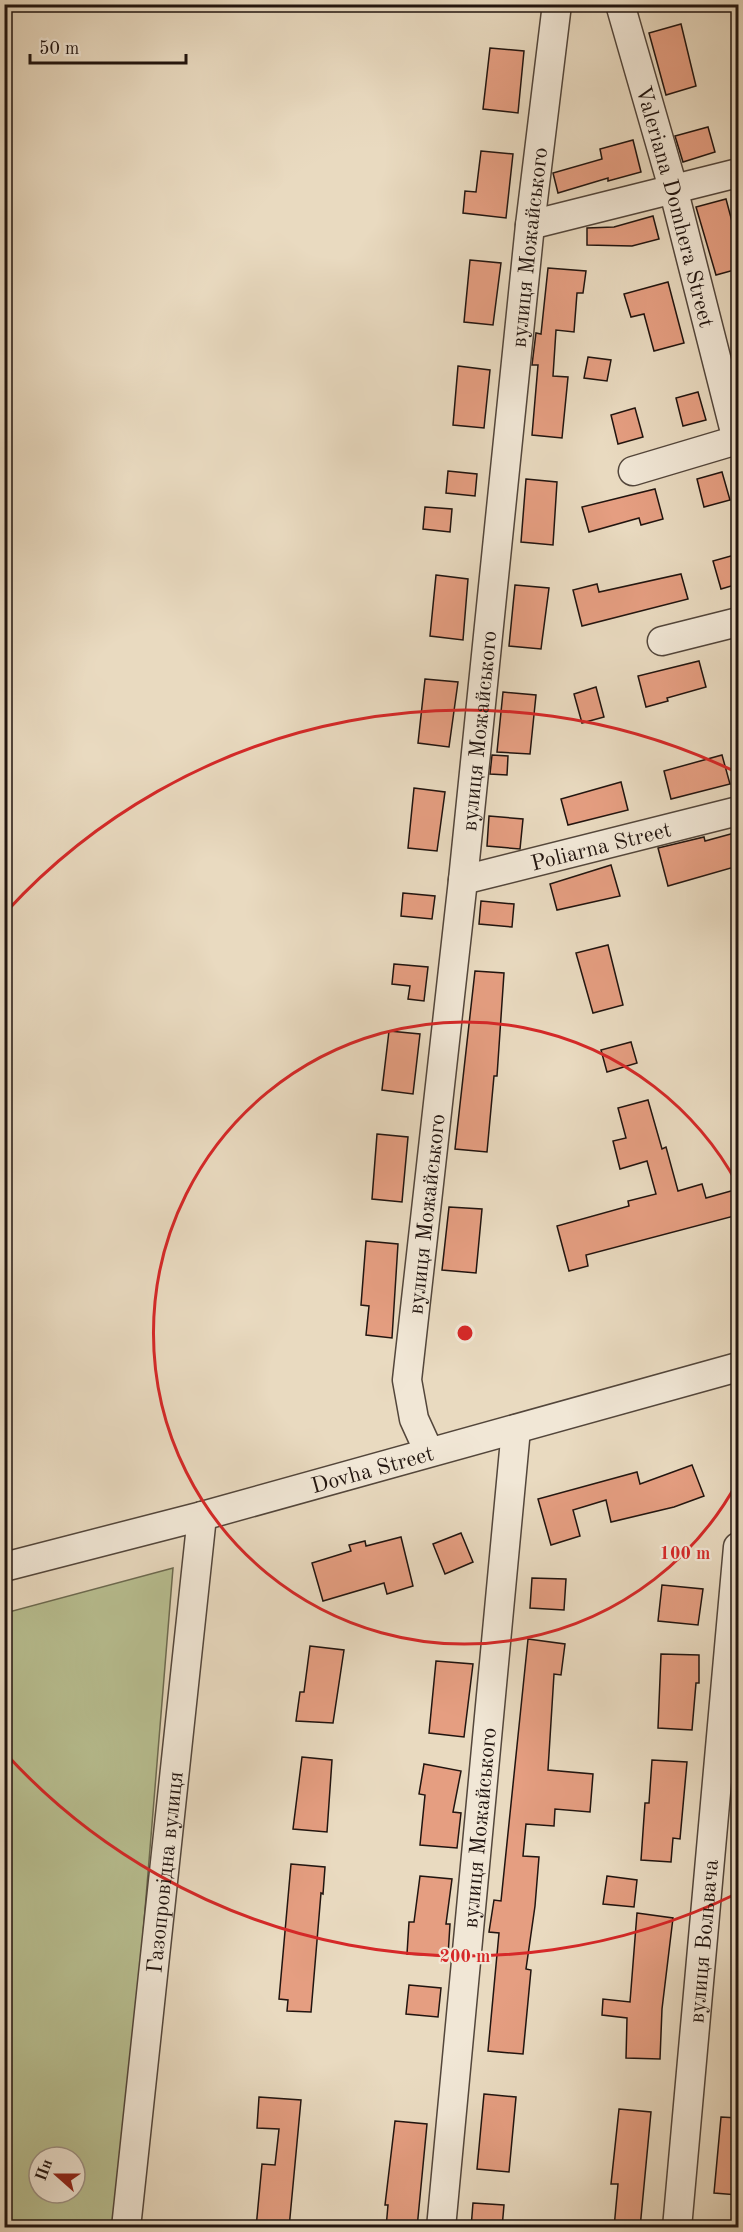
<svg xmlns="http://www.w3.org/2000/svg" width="743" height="2232" font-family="'Old Standard TT',serif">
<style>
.green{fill:#b8bf91;stroke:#6c6a50;stroke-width:1.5;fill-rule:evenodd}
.building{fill:#e59e81;stroke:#21140f;stroke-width:1.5}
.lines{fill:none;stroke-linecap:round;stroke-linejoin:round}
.minor-casing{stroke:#53463b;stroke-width:31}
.minor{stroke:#f1e7d6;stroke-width:28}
.ring{fill:none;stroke:#d62828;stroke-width:3}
.labels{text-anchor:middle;stroke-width:4.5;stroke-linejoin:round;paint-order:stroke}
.street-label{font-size:22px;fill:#21140f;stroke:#f1e7d6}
.centre{fill:#d62828;stroke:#f1e7d6;stroke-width:3}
.ring-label{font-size:18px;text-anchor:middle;font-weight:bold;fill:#d62828;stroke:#f1e7d6;stroke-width:4.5;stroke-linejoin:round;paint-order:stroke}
</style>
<rect width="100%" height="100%" fill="#e9dac0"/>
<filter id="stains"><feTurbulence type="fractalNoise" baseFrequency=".00333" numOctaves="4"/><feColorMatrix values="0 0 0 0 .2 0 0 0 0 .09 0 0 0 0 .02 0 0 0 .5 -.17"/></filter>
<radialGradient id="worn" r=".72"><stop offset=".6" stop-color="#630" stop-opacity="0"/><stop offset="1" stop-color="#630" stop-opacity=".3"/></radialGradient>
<path class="green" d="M 173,1568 L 119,2227 L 5,2228 L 5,1613 ZM 39,2157 L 75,2157 L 75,2193 L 39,2193 Z"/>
<g class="building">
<polygon points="681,24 696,86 666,95 649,33"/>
<polygon points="490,48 524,51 518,113 483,109"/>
<polygon points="708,127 715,152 683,162 675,136"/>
<polygon points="633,140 641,172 608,181 608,178 558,193 553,173 602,159 600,149"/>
<polygon points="481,151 513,154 506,218 463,213 465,191 476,192"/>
<polygon points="726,199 738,244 738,269 716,275 696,207"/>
<polygon points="653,216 659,239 632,246 587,245 587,228 614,227"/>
<polygon points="470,260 501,263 493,325 464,322"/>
<polygon points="548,268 586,271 583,293 577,293 574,332 556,330 553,376 568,377 562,438 532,435 538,365 532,365 536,333 541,334"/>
<polygon points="668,282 684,343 654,351 644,314 631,317 624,294"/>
<polygon points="588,357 611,360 607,381 584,378"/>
<polygon points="458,366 490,370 484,428 453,425"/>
<polygon points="698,392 706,420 683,426 676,398"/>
<polygon points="635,408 643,437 618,444 611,415"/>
<polygon points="448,471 477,474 475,496 446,493"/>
<polygon points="722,472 730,500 704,507 697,479"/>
<polygon points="526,479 557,482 553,545 521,542"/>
<polygon points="655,489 663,519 641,525 639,518 589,532 582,507"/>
<polygon points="425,507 452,509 450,532 423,529"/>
<polygon points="738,554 738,584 721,589 713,561"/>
<polygon points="681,574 688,599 582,626 573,590 597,584 599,592"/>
<polygon points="436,575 468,579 463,640 430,636"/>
<polygon points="515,585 549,588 541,649 509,646"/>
<polygon points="699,661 706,687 667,698 668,701 646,707 638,676"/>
<polygon points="425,679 458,682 449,747 418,743"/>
<polygon points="596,687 604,717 582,723 574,694"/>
<polygon points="503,692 536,695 530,754 497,752"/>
<polygon points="492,755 508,756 507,775 490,774"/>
<polygon points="722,755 730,784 671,799 664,771"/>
<polygon points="621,782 628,810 568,825 561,799"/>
<polygon points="414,788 445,792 437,851 408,848"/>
<polygon points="489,816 523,819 520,849 487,846"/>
<polygon points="738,832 738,866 668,886 658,848 704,837 705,841"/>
<polygon points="611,865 620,896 557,910 550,884"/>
<polygon points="403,893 435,896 432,919 401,916"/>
<polygon points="481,901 514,904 512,927 479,924"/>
<polygon points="608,945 623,1005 593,1013 576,953"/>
<polygon points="394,964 428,967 424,1001 408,999 410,986 392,984"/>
<polygon points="475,971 504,973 497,1076 494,1076 487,1152 455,1149"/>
<polygon points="389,1031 420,1034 413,1094 382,1090"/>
<polygon points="631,1042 637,1063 607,1072 601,1050"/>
<polygon points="648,1100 662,1149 666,1147 678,1191 702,1184 706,1198 738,1189 738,1215 586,1255 588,1266 569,1271 557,1226 629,1206 628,1201 656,1194 647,1161 620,1169 613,1141 626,1138 618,1108"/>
<polygon points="377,1134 408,1137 402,1202 372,1199"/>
<polygon points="449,1207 482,1209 476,1273 442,1270"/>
<polygon points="366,1241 398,1244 392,1338 366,1335 369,1306 361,1305"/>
<polygon points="692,1465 704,1496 674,1507 611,1522 606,1500 573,1510 580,1536 551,1545 538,1499 637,1472 640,1484"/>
<polygon points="461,1533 473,1562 445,1574 433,1544"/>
<polygon points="401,1537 413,1586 387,1594 384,1583 323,1601 312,1563 351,1551 349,1545 365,1541 366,1546"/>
<polygon points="532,1578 566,1579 564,1610 530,1608"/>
<polygon points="662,1585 703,1589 698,1625 658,1621"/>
<polygon points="528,1639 565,1644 561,1675 554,1674 548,1770 593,1774 590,1812 555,1809 554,1826 526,1824 523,1856 539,1857 535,1906 526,1969 531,1970 523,2054 488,2051 499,1933 489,1932 494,1900 501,1901"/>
<polygon points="310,1646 344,1650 333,1723 296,1721 300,1692 304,1692"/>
<polygon points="661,1654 699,1655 699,1683 696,1683 692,1730 658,1728"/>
<polygon points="436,1661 473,1664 464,1737 429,1733"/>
<polygon points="302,1757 332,1760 327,1832 293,1829"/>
<polygon points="652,1760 687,1762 680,1839 673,1838 671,1862 641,1860 645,1803 649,1803"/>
<polygon points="424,1764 461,1771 453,1812 461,1813 457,1848 420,1845 425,1795 419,1794"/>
<polygon points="291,1864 325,1867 323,1894 321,1893 311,2012 287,2011 288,2000 279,1999"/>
<polygon points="420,1876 452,1879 446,1924 450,1924 448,1956 407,1954 409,1922 414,1922"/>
<polygon points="607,1876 637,1880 634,1907 603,1904"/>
<polygon points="637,1913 673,1918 662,2009 660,2059 626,2058 627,2018 602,2015 603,1999 630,2002"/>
<polygon points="409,1985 441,1988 438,2017 406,2014"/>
<polygon points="484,2094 516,2097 509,2172 477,2169"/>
<polygon points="259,2097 301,2100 289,2228 256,2228 262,2164 275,2165 279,2129 257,2128"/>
<polygon points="619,2109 651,2112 640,2228 614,2228 618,2184 611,2184"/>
<polygon points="721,2117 738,2118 738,2195 714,2193"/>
<polygon points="395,2121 427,2124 417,2228 386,2228 388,2205 385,2205"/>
<polygon points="473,2203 504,2205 502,2228 471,2228"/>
</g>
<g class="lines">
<defs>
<g id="minor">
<path id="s1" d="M 620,4 L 673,188 L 738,444"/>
<polyline points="530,225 738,173"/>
<polyline points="633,471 737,440"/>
<polyline points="662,641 738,622"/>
<path id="s2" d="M 463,880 L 738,811"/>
<path id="s3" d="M 429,1452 L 414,1419 L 407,1380 L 463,880 L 530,225 L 557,4"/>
<path id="s4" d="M 4,1567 L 202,1516 L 738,1367"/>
<path id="s5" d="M 126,2228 L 202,1516"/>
<path id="s6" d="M 441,2228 L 516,1429"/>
<path id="s7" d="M 677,2228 L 738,1547"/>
</g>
</defs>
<use href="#minor" class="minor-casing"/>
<use href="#minor" class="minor"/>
</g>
<g class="ring">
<path d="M738 1481A311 311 0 1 1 738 1185"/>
<path d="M738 1893A623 623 0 0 1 6 1754M6 912A623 623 0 0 1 738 773"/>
</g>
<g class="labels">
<g class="street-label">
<text dy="8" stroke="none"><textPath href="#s1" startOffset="210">Valeriana Domhera Street</textPath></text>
<text dy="8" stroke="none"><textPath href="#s3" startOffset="1215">вулиця Можайського</textPath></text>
<text dy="8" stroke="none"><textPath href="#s3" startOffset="729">вулиця Можайського</textPath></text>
<text dy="8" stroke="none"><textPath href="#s2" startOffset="142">Poliarna Street</textPath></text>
<text dy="8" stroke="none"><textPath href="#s3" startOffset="243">вулиця Можайського</textPath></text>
<text dy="8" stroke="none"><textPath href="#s4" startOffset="381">Dovha Street</textPath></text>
<text dy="8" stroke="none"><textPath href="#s6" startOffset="402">вулиця Можайського</textPath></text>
<text dy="8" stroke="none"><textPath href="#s5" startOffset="358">Газопровідна вулиця</textPath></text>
<text dy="8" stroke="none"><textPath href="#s7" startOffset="288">вулиця Вольвача</textPath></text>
</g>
</g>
<circle cx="465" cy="1333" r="9" class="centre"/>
<g class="ring-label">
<text x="685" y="1559">100 m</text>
<text x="465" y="1962">200 m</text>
</g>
<rect width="743" height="2232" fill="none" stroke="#e9dac0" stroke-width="24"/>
<rect x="6" y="6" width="731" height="2220" fill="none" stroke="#21140f" stroke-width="3"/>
<rect x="12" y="12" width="719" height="2208" fill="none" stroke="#21140f" stroke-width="1.5"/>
<g transform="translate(57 2175) rotate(291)"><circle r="28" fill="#f1e7d6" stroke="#9e9386" stroke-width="1.5"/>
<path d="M0-4.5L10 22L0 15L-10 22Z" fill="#8f2418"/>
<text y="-9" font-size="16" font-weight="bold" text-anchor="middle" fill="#21140f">Пн</text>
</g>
<path d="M30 54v9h156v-9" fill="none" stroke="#21140f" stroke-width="3"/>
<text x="39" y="54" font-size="18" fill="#21140f" stroke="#f1e7d6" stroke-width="4.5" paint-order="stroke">50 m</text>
<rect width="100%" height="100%" filter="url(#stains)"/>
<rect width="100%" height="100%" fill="url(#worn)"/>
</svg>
